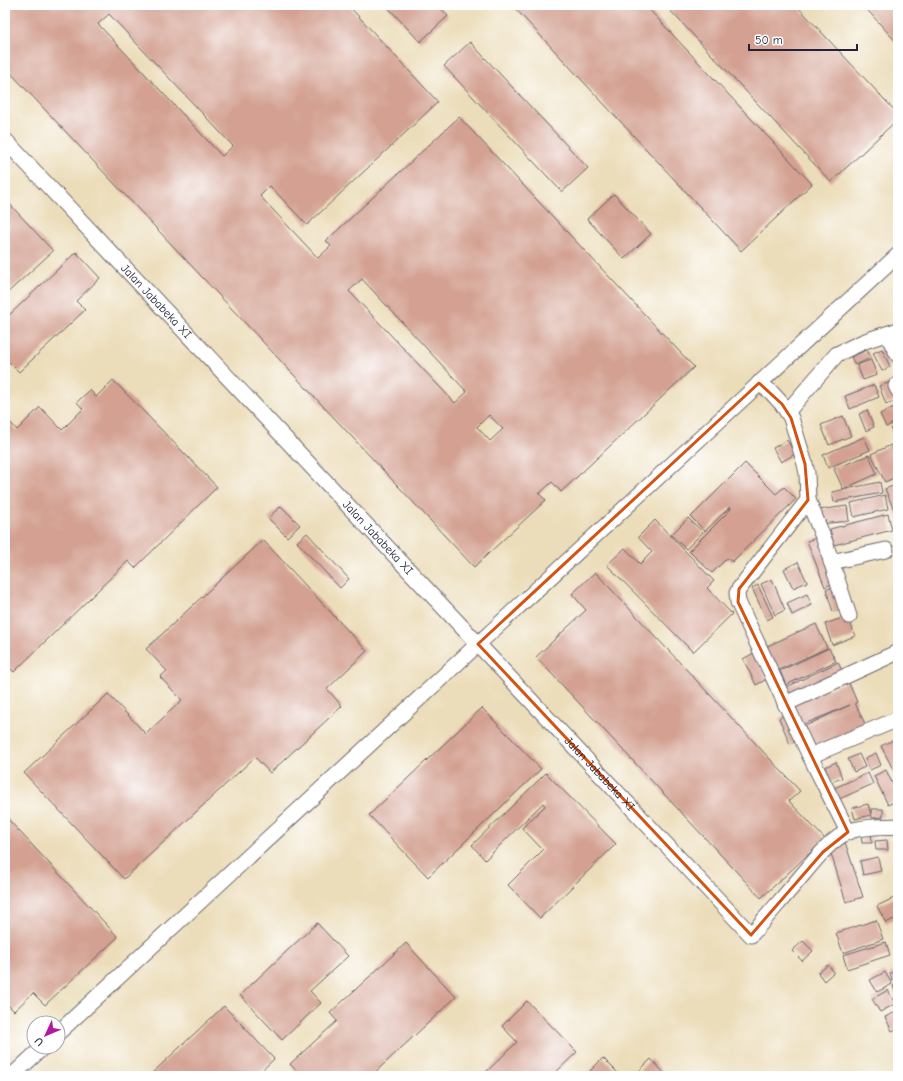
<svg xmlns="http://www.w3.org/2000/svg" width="903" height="1081" font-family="'Comic Neue',sans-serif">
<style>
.building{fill:#d3a091;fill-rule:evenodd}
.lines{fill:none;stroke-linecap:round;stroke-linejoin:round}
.minor-casing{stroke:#696367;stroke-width:17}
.minor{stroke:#fff;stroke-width:15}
.marked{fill:none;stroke:#d45411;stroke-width:3;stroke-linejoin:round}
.labels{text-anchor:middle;stroke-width:4;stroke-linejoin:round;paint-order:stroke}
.street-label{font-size:12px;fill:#22223b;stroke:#fff}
</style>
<rect width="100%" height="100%" fill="#fff"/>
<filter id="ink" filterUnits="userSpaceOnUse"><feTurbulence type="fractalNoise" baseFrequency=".025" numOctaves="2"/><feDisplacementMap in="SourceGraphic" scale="8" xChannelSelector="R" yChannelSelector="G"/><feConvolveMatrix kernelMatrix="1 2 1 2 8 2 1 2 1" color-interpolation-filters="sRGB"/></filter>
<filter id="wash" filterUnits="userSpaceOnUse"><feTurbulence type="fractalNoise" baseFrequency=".012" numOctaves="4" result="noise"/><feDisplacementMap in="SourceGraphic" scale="16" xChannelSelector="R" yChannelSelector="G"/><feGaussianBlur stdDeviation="0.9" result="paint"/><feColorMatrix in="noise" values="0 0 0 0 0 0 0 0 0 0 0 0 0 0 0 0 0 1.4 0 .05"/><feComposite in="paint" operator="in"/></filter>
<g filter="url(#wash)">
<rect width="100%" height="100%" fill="#ecddba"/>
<g id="blocks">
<g class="building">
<path d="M 5,5 L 348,5 L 438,102 L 307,225 L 270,186 L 260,196 L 318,258 L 331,246 L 326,241 L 459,117 L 694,367 L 561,492 L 552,482 L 539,494 L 546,500 L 474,567 L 5,67 ZM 109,14 L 233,146 L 222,156 L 98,24 ZM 362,279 L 467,392 L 455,403 L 349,291 ZM 489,415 L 503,429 L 490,441 L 477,427 Z"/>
<polygon points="386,5 438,5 448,16 420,42"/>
<polygon points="512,5 645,5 812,184 741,251"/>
<polygon points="665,5 796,5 898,114 898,119 831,182"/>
<polygon points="863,5 898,5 898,44"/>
<polygon points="470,42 588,168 562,192 444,66"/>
<polygon points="614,194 651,234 624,259 587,219"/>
<polygon points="5,199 53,251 5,295"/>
<polygon points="76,252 100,278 76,301 85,310 19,372 5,358 5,319"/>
<polygon points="882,349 890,367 882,371 873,353"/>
<polygon points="867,350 871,358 855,365 851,357"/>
<polygon points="871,360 877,375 863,380 857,365"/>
<polygon points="113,380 217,487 135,568 128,561 14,672 5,663 5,427 10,422 17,430 40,407 62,430 83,409 77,402 90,390 96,397"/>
<polygon points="894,381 898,392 898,400 886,404 879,386"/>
<polygon points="874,385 879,397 850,409 845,396"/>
<polygon points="898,405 898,421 886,427 880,414"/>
<polygon points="867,410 874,427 866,431 859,414"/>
<polygon points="843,416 851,436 829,445 821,425"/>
<polygon points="898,425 898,443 891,429"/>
<polygon points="864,437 870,450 828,468 823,455"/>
<polygon points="787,440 795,454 781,462 773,448"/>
<polygon points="891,445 898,459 898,476 885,482 871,454"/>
<polygon points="869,455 877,474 843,489 834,469"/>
<polygon points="745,463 776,494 784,487 796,499 732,562 727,558 712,573 689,551 731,509 730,507 705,531 691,517"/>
<polygon points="880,482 882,493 834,502 832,492"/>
<polygon points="898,484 898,519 885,489"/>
<polygon points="885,495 888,509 854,517 851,503"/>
<polygon points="281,506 300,525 287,537 268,518"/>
<polygon points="847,506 849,521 820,524 818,510"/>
<polygon points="888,514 892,530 834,545 830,529"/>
<polygon points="688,518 703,532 686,549 671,535"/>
<polygon points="655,520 714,581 707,588 732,614 693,652 607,565 625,548 640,564 652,552 638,537"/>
<polygon points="307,533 349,579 340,588 297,542"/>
<polygon points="818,537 836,582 825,587 807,541"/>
<polygon points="263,540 367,651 327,689 342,706 270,773 255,757 124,879 24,773 108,694 146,734 182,700 160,677 167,671 146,649"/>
<polygon points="798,562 807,582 793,588 784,569"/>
<polygon points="595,572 800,791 789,801 825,839 761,898 536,657 586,610 572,594"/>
<polygon points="772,579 785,610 775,615 761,584"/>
<polygon points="758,585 773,617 767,620 752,588"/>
<polygon points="838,586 845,609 833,612 826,589"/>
<polygon points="807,594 812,605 792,615 787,603"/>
<polygon points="848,616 855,636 832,645 825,624"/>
<polygon points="816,624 827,648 774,672 763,648"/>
<polygon points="829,648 836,661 786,685 780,671"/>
<polygon points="754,653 767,679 756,685 743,659"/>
<polygon points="838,662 843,673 790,699 785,688"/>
<polygon points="848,681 857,702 855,703 867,728 814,752 803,727 850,705 802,725 793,704"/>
<polygon points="482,708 541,769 428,877 369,815"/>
<polygon points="787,714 799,740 790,744 779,718"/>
<polygon points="895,739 898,746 898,779 881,746"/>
<polygon points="876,753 881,765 870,770 865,758"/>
<polygon points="859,754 865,767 854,772 848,759"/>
<polygon points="836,762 842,778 831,782 825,767"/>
<polygon points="886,770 898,795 898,800 888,805 874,776"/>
<polygon points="546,773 616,844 540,918 508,885 543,850 522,828 545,806 543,803 485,860 472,845"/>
<polygon points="868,773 873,784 837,800 832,789"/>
<polygon points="868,804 871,815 855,819 852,808"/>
<polygon points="871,809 883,809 883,817 872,818"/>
<polygon points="5,816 118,937 45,1005 33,993 14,1011 5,1002"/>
<polygon points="861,832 871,832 872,843 862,843"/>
<polygon points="887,840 888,850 876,850 875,841"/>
<polygon points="845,842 863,897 846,902 829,847"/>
<polygon points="878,857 881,871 863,875 860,861"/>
<polygon points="898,896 898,917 886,923 877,906"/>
<polygon points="876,920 883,939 843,953 836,933"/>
<polygon points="317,923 348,956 310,991 321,1003 282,1040 240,995"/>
<polygon points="803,941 813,951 802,961 792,951"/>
<polygon points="886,942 890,955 847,969 843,955"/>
<polygon points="406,943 456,997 371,1076 301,1076 290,1064 337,1021 330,1013"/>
<polygon points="828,965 834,972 824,981 818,973"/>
<polygon points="885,972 892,984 877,992 870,980"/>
<polygon points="895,972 898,979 892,981 890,973"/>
<polygon points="898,984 898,999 893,986"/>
<polygon points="888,990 895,1004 880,1012 872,999"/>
<polygon points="527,1001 577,1052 552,1076 482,1076 517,1042 502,1026"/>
<polygon points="224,1006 274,1059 256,1076 149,1076"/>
<polygon points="898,1011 898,1028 892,1031 885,1017"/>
<polygon points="603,1058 621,1076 593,1076 589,1072"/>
<polygon points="651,1059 667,1076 634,1076"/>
</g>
</g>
</g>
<g filter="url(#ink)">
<use href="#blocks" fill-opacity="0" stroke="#696367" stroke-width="1"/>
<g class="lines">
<defs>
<g id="minor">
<path id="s1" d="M 5,140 L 751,935 C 767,916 783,898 799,879 C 812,864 831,838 850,831 C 865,826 882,827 898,826"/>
<polyline points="887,334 898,355"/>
<polyline points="759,383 771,392 782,404 791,418 805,464 807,473 808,500 739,589 737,593 738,602 810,756 848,832"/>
<polyline points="898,385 896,386 898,390"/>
<polyline points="788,411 837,354 865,341 898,330"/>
<polyline points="808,500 825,542 849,616"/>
<polyline points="831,562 886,550"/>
<polyline points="785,704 898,652"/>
<polyline points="810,756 898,719"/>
<polyline points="58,1033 898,255"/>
<polyline points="12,1076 43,1047"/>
</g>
</defs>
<use href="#minor" class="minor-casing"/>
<use href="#minor" class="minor"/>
</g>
</g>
<path class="marked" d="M 759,383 L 782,404 L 791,418 L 805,464 L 808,500 L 739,589 L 738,602 L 848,832 L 823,852 L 751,935 L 478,644 Z"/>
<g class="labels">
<g class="street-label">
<text dy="4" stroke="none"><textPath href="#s1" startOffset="221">Jalan Jababeka XI</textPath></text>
<text dy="4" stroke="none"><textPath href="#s1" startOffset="545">Jalan Jababeka XI</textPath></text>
<text dy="4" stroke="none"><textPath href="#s1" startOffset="869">Jalan Jababeka XI</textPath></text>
</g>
</g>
<rect width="903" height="1081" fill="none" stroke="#fff" stroke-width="20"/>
<g transform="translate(46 1035) rotate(226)"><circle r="19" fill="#ffffff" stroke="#a7a7b1"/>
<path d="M0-3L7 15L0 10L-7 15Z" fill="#b5179e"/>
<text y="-6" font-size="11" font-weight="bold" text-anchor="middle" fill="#22223b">U</text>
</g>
<path d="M749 44v6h108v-6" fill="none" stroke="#22223b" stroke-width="2"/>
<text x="755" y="44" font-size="12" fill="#22223b" stroke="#ffffff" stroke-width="3" paint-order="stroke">50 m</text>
</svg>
